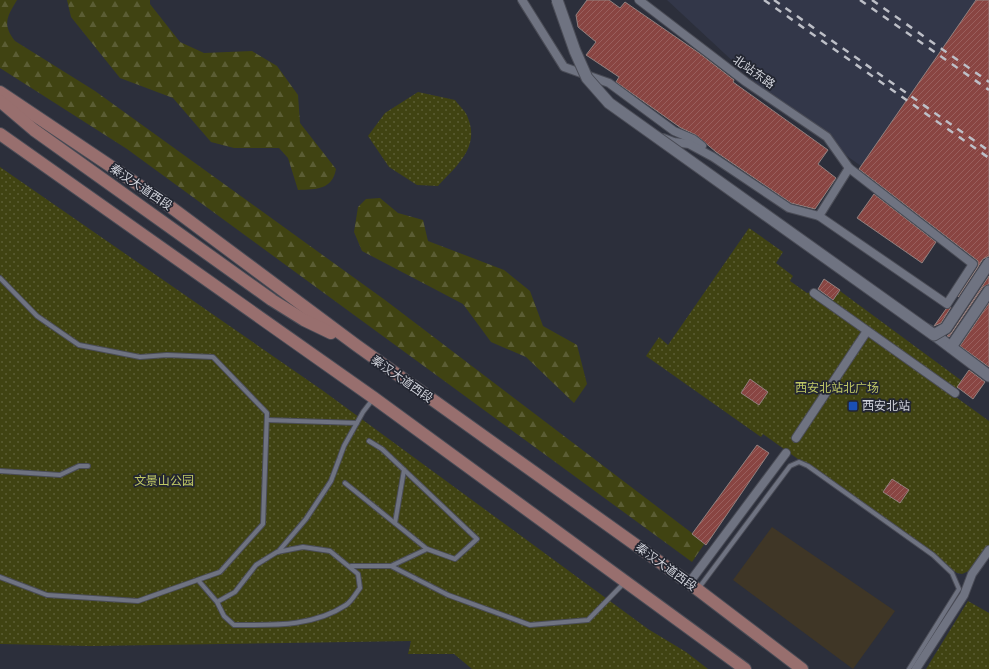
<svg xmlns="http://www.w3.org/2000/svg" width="989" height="669" font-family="Jost,'Noto Sans SC',sans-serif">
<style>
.industrial{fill:#3f3626}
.built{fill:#333749}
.green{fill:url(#green-dots)}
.forest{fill:url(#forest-firs)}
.building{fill:url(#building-hatch);stroke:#92817f}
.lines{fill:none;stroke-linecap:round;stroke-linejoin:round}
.lane-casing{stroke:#4a4c56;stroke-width:6}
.street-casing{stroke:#4a4c56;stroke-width:10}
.secondary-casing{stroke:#4a4c56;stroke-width:13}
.primary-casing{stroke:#4a4c56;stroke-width:14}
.lane{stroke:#6f7381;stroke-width:4}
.street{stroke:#6f7381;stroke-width:8}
.secondary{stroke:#6f7381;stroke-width:11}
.primary{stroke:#986f6e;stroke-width:12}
.rail{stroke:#bdbfc7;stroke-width:2.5;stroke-dasharray:7 7;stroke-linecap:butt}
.secondary-bridge-casing{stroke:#4a4c56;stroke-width:13;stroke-linecap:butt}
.secondary-bridge{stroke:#6f7381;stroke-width:11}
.transit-dot{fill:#1a4fb4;stroke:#232631;stroke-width:1.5}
.labels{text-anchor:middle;stroke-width:3.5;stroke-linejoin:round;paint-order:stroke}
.street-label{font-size:12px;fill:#d1d3db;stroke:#232631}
.park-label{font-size:12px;fill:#c1c966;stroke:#232631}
.poi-label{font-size:12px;fill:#d1d3db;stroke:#232631;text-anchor:start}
</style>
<defs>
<pattern id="green-dots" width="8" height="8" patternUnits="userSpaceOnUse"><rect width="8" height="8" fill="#404312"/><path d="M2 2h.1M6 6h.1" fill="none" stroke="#5b5d34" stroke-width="1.8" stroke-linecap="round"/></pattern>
<pattern id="forest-firs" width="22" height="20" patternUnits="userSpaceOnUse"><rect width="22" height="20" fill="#404312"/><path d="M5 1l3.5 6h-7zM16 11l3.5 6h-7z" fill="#5b5d34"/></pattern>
<pattern id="building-hatch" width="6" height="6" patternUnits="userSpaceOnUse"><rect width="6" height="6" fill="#894542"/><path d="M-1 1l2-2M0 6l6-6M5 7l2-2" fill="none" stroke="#995f5d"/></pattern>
</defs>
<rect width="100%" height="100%" fill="#2c2f3b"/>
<polygon class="industrial" points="772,527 895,611 853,669 733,580"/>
<polygon class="built" points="667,0 989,0 989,256 797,121"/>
<g class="green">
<path d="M 418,92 L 455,100 C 459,106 466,111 468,118 C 480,148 456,166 438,186 L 417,185 L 389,167 L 368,136 L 385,113 Z"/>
<polygon points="0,167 322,390 648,629 686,652 708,669 472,669 454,654 408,654 411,641 90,646 0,644"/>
<polygon points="749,228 783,252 776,263 793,276 790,281 807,293 817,291 831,303 840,291 962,381 953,395 989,421 989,546 971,570 962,574 957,573 763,434 761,437 646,356 659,337 668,345"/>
<polygon points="968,601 989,613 989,669 926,669"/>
</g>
<g class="forest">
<path d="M 0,0 L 17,0 C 7,17 2,24 15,41 L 95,91 L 385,300 L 705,543 L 692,562 L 127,149 L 0,68 Z"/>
<path d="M 67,0 L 150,0 L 150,4 L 180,42 L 204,53 L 252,51 L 277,66 L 298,95 L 300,123 L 336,169 C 332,190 317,189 298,190 L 288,158 L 279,148 L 234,148 L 211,142 L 173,98 L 120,78 L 71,17 Z"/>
<polygon points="380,198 398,213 423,220 428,241 504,270 530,291 543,326 577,345 587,384 574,403 526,357 491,342 463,304 362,251 354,232 358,207 366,199"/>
</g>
<g class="building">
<polygon points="587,0 609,0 620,8 625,2 699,53 734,80 733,82 828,150 818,164 836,178 815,209 791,203 716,152 696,135 681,128 616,82 619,77 586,55 596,42 578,27 576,15"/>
<polygon points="976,0 989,0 989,256 983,259 958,297 978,267 978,261 859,169"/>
<polygon points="874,194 936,242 922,263 857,218"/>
<polygon points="989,276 989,284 983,287 949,337 947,336 952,332"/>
<polygon points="824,279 840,290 833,300 818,289"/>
<polygon points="989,303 989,367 960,346"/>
<polygon points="951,307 941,323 934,326 946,309"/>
<polygon points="969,370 985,382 973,399 957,387"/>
<polygon points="750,379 768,392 759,405 741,393"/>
<polygon points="757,445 769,453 706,545 692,534"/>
<polygon points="892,479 909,490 900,503 883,492"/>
</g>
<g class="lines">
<defs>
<g id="lane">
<polyline points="0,278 37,316 79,345 140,357 167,355 213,357 267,413 263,524 220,572 138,601 47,595 0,577"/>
<polyline points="267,420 357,423"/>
<polyline points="369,441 382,449 477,539 455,559 427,549 391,566"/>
<polyline points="0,471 60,475 79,466 88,466"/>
<polyline points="345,483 427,549"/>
<polyline points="395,523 404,470"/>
<polyline points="278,552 306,519 331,481 344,446 363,412 373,399"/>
<polyline points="351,566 391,566 448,595 530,625 588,620 625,582"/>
<path d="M 198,580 L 217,602 L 224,616 L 234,625 C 272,625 313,627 346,605 C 352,601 356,593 360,588 L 358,574 L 330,551 L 303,547 L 277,552 L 256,565 L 235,592 L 217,602"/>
<polyline points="698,589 790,466 799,462 808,466 933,555 952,573 959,589 909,669"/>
</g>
<g id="street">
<polyline points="522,0 564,67 609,83 674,131 693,139 702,146"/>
<polyline points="639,0 746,82 827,137 849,168 973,264 947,304 819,216 789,208 713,157 689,144 674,142 663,138"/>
<polyline points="819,216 849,168"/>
<polyline points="814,293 955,393"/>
<polyline points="796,438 867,331"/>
<polyline points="689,583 786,453"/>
<polyline points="916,669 964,595 972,574 989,550"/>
</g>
<g id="secondary">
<polyline points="928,330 989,376"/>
<polyline points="951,347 989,291"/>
</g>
<g id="primary">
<polyline points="0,92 164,202 356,345 689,583 802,669"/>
<polyline points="0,101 34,130 272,300 304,320 331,333"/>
<polyline points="0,134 374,398 745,669"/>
</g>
</defs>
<use href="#lane" class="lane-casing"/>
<use href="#street" class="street-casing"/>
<use href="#secondary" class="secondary-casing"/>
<use href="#primary" class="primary-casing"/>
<use href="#lane" class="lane"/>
<use href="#street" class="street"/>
<use href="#secondary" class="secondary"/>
<use href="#primary" class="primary"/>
<g class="rail">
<polyline points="764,0 989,158"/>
<polyline points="774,0 989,151"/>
<polyline points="860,0 989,90"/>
<polyline points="872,0 989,82"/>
</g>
<defs>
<polyline id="secondary-bridge" points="557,0 575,51 587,78 609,103 934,335 946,328 989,263"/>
</defs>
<use href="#secondary-bridge" class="secondary-bridge-casing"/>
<use href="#secondary-bridge" class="secondary-bridge"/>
</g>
<rect class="transit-dot" x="848" y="401" width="10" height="10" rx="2"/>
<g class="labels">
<g class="street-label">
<text transform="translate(754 72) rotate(35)" y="4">北站东路</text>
<text transform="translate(141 187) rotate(34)" y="4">秦汉大道西段</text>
<text transform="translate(402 379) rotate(35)" y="4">秦汉大道西段</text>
<text transform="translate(666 567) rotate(36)" y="4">秦汉大道西段</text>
</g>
<g class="park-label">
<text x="837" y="392">西安北站北广场</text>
<text x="164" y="485">文景山公园</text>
</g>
<g class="poi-label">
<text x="862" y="410">西安北站</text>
</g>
</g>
</svg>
